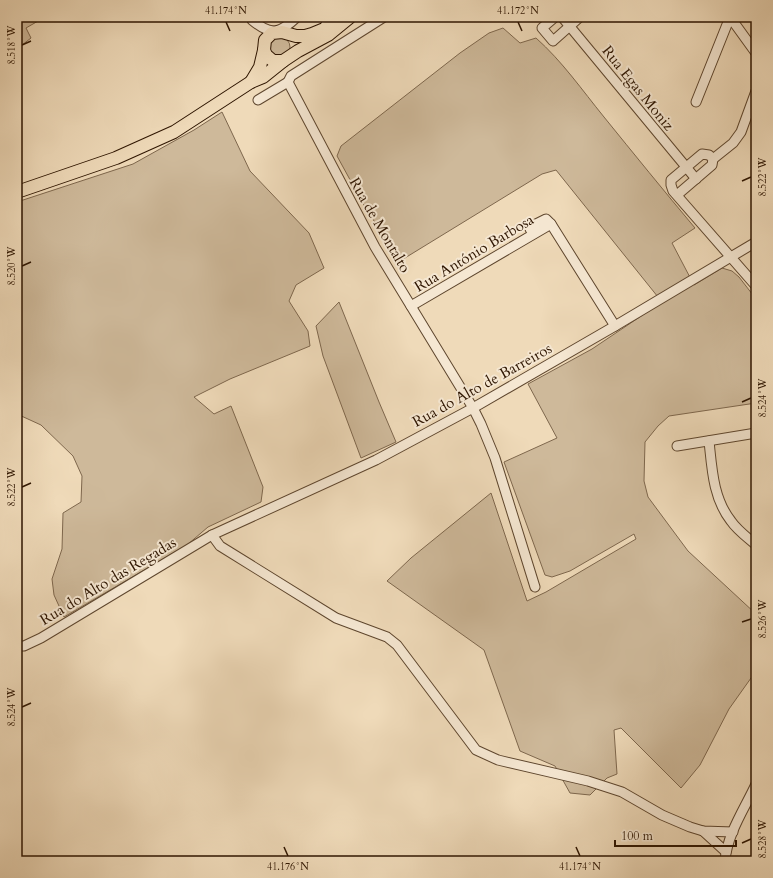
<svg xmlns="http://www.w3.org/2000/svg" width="773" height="878" font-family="Cardo,serif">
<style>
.green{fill:#ceb99a;stroke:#7e674d}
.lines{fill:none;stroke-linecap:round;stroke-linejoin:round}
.minor-casing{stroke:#5e462e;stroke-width:11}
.major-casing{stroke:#2e1500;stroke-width:14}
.minor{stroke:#f5e7d2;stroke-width:9}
.major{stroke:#efdab9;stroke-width:12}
.ticks{fill:none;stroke:#2e1500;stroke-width:1.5}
.labels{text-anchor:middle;stroke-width:4;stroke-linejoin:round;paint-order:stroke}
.street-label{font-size:15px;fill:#2e1500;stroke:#f5e7d2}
.neatline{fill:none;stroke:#2e1500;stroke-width:1.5}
.ticks-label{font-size:10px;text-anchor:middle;fill:#2e1500}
</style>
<rect width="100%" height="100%" fill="#efdab9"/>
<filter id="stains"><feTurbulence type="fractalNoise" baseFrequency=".005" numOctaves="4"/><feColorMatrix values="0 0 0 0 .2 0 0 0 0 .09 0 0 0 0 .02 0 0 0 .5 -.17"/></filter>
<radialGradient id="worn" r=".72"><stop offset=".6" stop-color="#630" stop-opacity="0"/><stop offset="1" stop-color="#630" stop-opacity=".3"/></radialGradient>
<g class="green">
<polygon points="17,17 45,17 26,28 31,38 17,49"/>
<path d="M 503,28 L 520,43 L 536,38 C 562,61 582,90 604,117 C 634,154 664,191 695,228 L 672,243 L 694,285 L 722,268 L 732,271 L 739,277 L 756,299 L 756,403 L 669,416 L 658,426 L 645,442 L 644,481 L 648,497 L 688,551 L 756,614 L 756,671 L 729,709 L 700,765 L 681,788 L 621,728 L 614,730 L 617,774 L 607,778 L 590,795 L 570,793 L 555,766 L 520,751 L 484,650 L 387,581 L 411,558 L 491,493 L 527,601 L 546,592 L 636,539 L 634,534 L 570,571 L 552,577 L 545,575 L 504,462 L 557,438 L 528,384 L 592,349 L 662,302 L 556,170 L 542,174 L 400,261 L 365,207 L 337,156 L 341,146 L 460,53 L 489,33 Z"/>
<circle cx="280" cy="47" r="10"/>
<polygon points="222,112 250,171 309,233 324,268 296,285 289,301 308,331 310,346 230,379 194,397 214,414 231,406 263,487 261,502 208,527 187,545 64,617 54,595 52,579 62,549 63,513 81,502 82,476 73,456 41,425 17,414 17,202 133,164 194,130"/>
<polygon points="339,302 379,402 396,442 361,458 323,356 316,326"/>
</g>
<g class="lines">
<defs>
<g id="minor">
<polyline points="555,17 542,28 553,41 580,17"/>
<polyline points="562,17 696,179"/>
<polyline points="730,17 756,53"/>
<path d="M 252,20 C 272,37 280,33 297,17"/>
<polyline points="324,29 329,17"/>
<polyline points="288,82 291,76 384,17"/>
<polyline points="258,100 288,82 375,247 473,408 481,424 495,458 535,587"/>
<polyline points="696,102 730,17"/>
<polyline points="713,159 733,143 741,132 756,91"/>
<polyline points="677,195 712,165 713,159 709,155 702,154 671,180 671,185 673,191 756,286"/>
<polyline points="533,234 530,229 532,226 546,219 551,224"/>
<polyline points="411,306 551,224 615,326"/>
<path d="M 709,441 C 712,469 713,498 731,521 C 737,530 748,538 756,545"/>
<polyline points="677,446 756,433"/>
<polyline points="212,535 220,546 336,618 387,637 397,645 476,750 498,760 588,781 622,792 662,815 690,827 703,831 733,832"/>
<polyline points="17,646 24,646 41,638 212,535 376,460 473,408 615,326 756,242"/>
<polyline points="703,831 726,852"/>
<path d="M 725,861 C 727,834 745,808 756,784"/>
</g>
<g id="major">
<polyline points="346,20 312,34 305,36 296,36 282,32 272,33 265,40 264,50 266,55 273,61 283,61 298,51 328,35 350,17"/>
<polyline points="251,82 260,67 264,50"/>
<polyline points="17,192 116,158 174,132 251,82 263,77 283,61"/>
</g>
</defs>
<use href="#minor" class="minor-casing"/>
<use href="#major" class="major-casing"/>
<use href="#minor" class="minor"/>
<use href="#major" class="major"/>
</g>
<path class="ticks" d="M 226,22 L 230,31M 518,22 L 522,31M 22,45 L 31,41M 742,181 L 751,177M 22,266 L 31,262M 742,402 L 751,398M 22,487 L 31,483M 742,622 L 751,619M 22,707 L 31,703M 742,843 L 751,839M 284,847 L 288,856M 576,847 L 580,856"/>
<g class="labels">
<g class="street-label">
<text transform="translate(638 88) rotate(51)" y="5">Rua Egas Moniz</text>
<text transform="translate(380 225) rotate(60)" y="5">Rua de Montalto</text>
<text transform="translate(474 253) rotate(-31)" y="5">Rua António Barbosa</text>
<text transform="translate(482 385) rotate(-29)" y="5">Rua do Alto de Barreiros</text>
<text transform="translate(108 581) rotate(-31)" y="5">Rua do Alto das Regadas</text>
</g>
</g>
<rect width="773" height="878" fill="none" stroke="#efdab9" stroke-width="44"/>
<path d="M615 840v6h121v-6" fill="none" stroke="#2e1500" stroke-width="2"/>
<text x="621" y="840" font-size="12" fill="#2e1500" stroke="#f5e7d2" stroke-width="3" paint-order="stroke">100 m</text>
<rect x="22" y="22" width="729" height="834" class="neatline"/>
<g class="ticks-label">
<text x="226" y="14">41.174°N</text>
<text x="518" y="14">41.172°N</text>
<text transform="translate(11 45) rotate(-90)" y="4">8.518°W</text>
<text transform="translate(762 177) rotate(-90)" y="4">8.522°W</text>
<text transform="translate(11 266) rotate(-90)" y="4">8.520°W</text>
<text transform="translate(762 398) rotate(-90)" y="4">8.524°W</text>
<text transform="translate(11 487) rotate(-90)" y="4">8.522°W</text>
<text transform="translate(762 619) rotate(-90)" y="4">8.526°W</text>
<text transform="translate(11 707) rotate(-90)" y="4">8.524°W</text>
<text transform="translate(762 839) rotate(-90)" y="4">8.528°W</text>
<text x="288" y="870">41.176°N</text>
<text x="580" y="870">41.174°N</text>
</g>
<rect width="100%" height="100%" filter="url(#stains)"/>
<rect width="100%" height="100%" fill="url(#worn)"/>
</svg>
